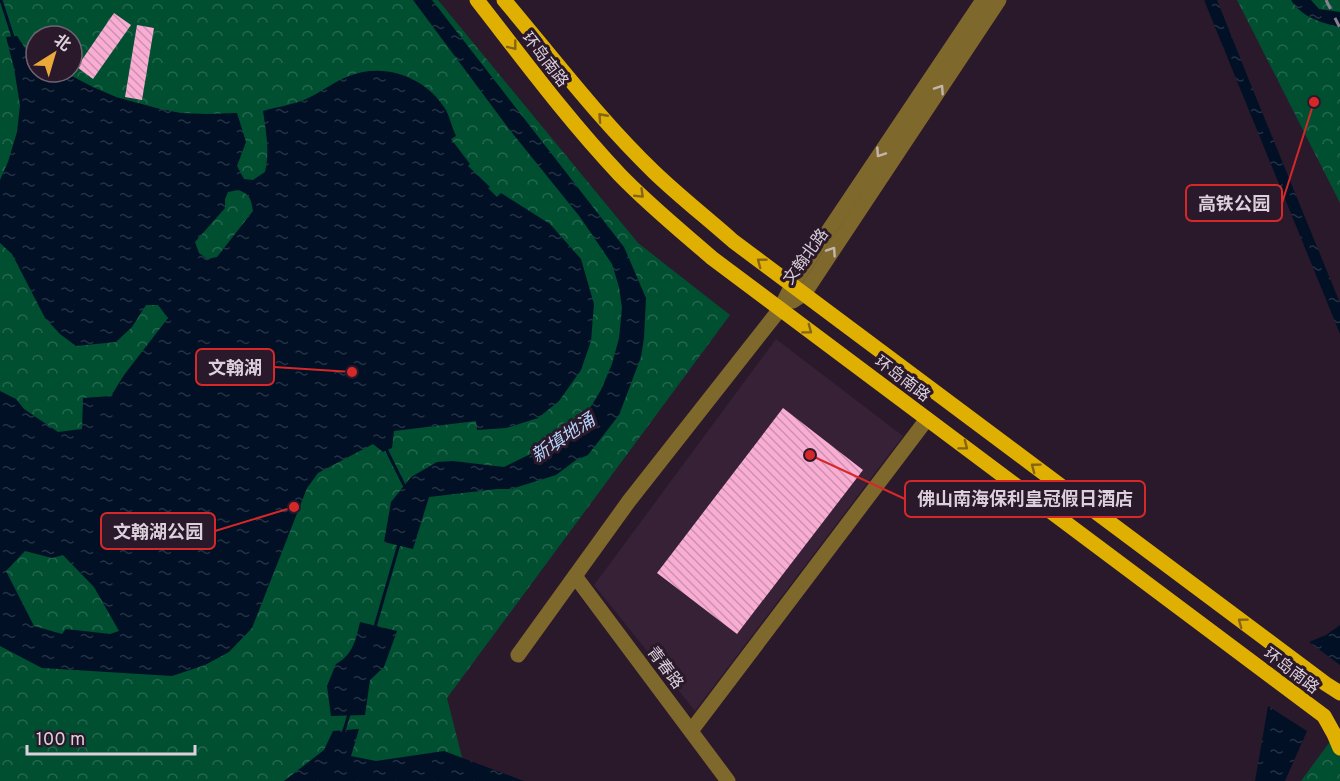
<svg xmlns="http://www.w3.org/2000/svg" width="1340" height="781" font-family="Overpass,'Noto Sans SC',sans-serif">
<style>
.built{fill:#362136}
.park{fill:url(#park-crowns);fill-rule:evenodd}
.water{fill:url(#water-ripples);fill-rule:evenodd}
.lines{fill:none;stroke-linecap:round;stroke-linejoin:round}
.stream{stroke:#011025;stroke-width:3}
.building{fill:url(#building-back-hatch)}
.minor{stroke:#7e682b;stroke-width:15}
.major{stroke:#dfaf01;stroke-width:15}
.rail{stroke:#8e808e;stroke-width:3;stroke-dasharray:10 10;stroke-linecap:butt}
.oneway{stroke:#846416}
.oneway2{stroke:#c4b6af}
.labels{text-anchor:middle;stroke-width:6;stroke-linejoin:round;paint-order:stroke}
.street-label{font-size:16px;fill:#dbd0db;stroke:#2a192a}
.water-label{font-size:18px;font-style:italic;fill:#b5d4fa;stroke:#2a192a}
.leader{fill:none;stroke:#d62828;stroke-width:2}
.callout-dot{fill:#d62828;stroke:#2a192a;stroke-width:2}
.callout{fill:#2a192a;stroke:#d62828;stroke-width:2}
.callout-label{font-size:18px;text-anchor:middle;font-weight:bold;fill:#dbd0db}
</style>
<defs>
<pattern id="park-crowns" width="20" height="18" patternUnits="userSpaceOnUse" patternTransform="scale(1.5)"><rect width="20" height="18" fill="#004f31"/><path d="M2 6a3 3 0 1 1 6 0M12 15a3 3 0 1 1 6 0" fill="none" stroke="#25674e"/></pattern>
<pattern id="water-ripples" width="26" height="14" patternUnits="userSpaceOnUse" patternTransform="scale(1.5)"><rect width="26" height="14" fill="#011025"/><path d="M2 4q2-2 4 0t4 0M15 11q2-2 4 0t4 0" fill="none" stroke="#253244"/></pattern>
<pattern id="building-back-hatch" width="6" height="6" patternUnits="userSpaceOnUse" patternTransform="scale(1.5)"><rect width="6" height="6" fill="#f9add3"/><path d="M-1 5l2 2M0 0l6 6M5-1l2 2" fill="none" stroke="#cb91af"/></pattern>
</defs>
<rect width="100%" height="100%" fill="#2a192a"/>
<polygon class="built" points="776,339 903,436 695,711 594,585"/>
<g class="park">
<path d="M 0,0 L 438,0 L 638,243 L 730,315 L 447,698 L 468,781 L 0,781 ZM 36,36 L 72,36 L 72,72 L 36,72 Z"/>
<polygon points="1237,0 1340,0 1340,203"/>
<polygon points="1340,728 1340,781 1301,781"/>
</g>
<g class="water">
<polygon points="413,0 432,0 624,247 646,298 644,338 641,357 619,415 588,455 576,460 556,475 511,489 497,489 429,497 413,549 384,542 391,502 411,477 437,462 453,461 504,467 551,444 587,413 601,390 612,364 619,338 622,308 619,287 612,264 580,217 509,129"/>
<polygon points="1204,0 1217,0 1251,85 1340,303 1340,334"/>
<path d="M 1291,0 L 1311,0 L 1319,9 L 1340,12 L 1340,27 C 1322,23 1301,17 1291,0 Z"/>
<path d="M 17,36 L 27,51 L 36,59 L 36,72 L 64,72 L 93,87 L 116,97 L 160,109 L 181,113 L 206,114 L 237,113 L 246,142 L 237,166 L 244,179 L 253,180 L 265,172 C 270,151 266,132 263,111 C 277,107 291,105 304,100 C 320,93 333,82 349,76 C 385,62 426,77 446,110 C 450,118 452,128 456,136 L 451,139 L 470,164 L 468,166 L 490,187 L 488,188 L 497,197 L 501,193 L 550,224 L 581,259 L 594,304 L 591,341 L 581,370 L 559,401 L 538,418 L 506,428 L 477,430 L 476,421 L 394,431 L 392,448 L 383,452 L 373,444 L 318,473 L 307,488 L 252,628 L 229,652 L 205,665 L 172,676 L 42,668 L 0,646 L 0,391 L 16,399 L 24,409 L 58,432 L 82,429 L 83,398 L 111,396 L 124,375 L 168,318 L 158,305 L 146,305 L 132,327 L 116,342 L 76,346 L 60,334 L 45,318 L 12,254 L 0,243 L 0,180 L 8,162 L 17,132 L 20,105 L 14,68 L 6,37 ZM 238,190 C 250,194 251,199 253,211 L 217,257 L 207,259 L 199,253 L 195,242 L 225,208 L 225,199 L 228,192 ZM 25,551 L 52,558 L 63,555 L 94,587 L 119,631 L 110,634 L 66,629 L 62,634 L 34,626 L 6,571 Z"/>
<path d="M 360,622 L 397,631 L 384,667 L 370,680 L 365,715 L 331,716 L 327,686 L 336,664 C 353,655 356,639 360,622 Z"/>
<polygon points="1340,625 1340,665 1309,642 1326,635"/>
<polygon points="1268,706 1307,731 1285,781 1255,781"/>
<polygon points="359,729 351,756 376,761 444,751 524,781 284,781 324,750 333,731"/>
</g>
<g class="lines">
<g class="stream">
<polyline points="1,0 13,37"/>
<polyline points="387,451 405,487"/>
<polyline points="375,627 399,544"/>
<polyline points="343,734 349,714"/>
</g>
</g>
<g class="building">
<polygon points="114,13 131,25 93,79 77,67"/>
<polygon points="137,25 154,28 142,100 125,97"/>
<polygon points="783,408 863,470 737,634 657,573"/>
</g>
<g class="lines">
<g class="minor">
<polyline points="793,301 804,294 999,0"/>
<polyline points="575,576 728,781"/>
<polyline points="518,655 629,501 780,309 792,285 983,0"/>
<polyline points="691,731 927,419"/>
</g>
<g class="major">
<path d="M 477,0 C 523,59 568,120 620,175 C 649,205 681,231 712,258 L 1324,716 L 1334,734 L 1340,748"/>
<path d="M 504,0 C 553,58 599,119 654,172 C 679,196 707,218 733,241 L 1326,684 L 1340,693"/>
</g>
<polyline class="rail" points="1326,0 1340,28"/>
</g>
<defs><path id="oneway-chevron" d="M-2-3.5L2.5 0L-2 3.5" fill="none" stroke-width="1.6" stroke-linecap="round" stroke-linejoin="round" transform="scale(1.5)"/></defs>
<g class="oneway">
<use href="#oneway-chevron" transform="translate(513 46) rotate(52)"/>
<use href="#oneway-chevron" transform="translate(602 117) rotate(-132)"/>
<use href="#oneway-chevron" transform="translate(640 194) rotate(44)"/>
<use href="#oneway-chevron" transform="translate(761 262) rotate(-143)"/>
<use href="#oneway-chevron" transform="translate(808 330) rotate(37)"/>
<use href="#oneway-chevron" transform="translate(964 446) rotate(37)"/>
<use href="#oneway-chevron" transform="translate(1035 467) rotate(-143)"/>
<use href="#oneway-chevron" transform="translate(1242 622) rotate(-143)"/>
</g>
<g class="oneway2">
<use href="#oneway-chevron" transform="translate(940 89) rotate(-56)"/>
<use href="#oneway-chevron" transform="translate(880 153) rotate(124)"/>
<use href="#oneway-chevron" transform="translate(832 251) rotate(-56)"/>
</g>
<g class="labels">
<g class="street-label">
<text transform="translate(546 59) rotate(52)" y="6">环岛南路</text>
<text transform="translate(805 256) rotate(-54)" y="6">文翰北路</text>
<text transform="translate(903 378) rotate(37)" y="6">环岛南路</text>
<text transform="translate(666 667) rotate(53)" y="6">青春路</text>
<text transform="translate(1292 670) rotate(37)" y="6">环岛南路</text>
</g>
<g class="water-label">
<text transform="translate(563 438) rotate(-34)" y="6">新填地涌</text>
</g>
</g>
<path class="leader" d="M1314 102L1282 203M352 372L274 367M810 455L905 499M294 507L215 531"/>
<g class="callout-dot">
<circle cx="1314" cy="102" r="6"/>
<circle cx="352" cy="372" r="6"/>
<circle cx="810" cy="455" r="6"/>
<circle cx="294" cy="507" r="6"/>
</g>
<g class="callout">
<rect x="1186" y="185" width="96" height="36" rx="6"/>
<rect x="196" y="349" width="78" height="36" rx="6"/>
<rect x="905" y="481" width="240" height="36" rx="6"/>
<rect x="101" y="513" width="114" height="36" rx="6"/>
</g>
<g class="callout-label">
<text x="1234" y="210">高铁公园</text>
<text x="235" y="374">文翰湖</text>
<text x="1025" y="505">佛山南海保利皇冠假日酒店</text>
<text x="158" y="538">文翰湖公园</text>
</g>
<g transform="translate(54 54) rotate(37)"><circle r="28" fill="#2a192a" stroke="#716271" stroke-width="1.5"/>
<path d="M0-4.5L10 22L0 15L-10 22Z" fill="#eba93a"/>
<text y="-9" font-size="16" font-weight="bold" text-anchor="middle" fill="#dbd0db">北</text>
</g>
<path d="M27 745v9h168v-9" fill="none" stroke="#dbd0db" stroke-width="3"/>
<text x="36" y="745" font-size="18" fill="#dbd0db" stroke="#2a192a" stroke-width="4.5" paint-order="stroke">100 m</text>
</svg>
